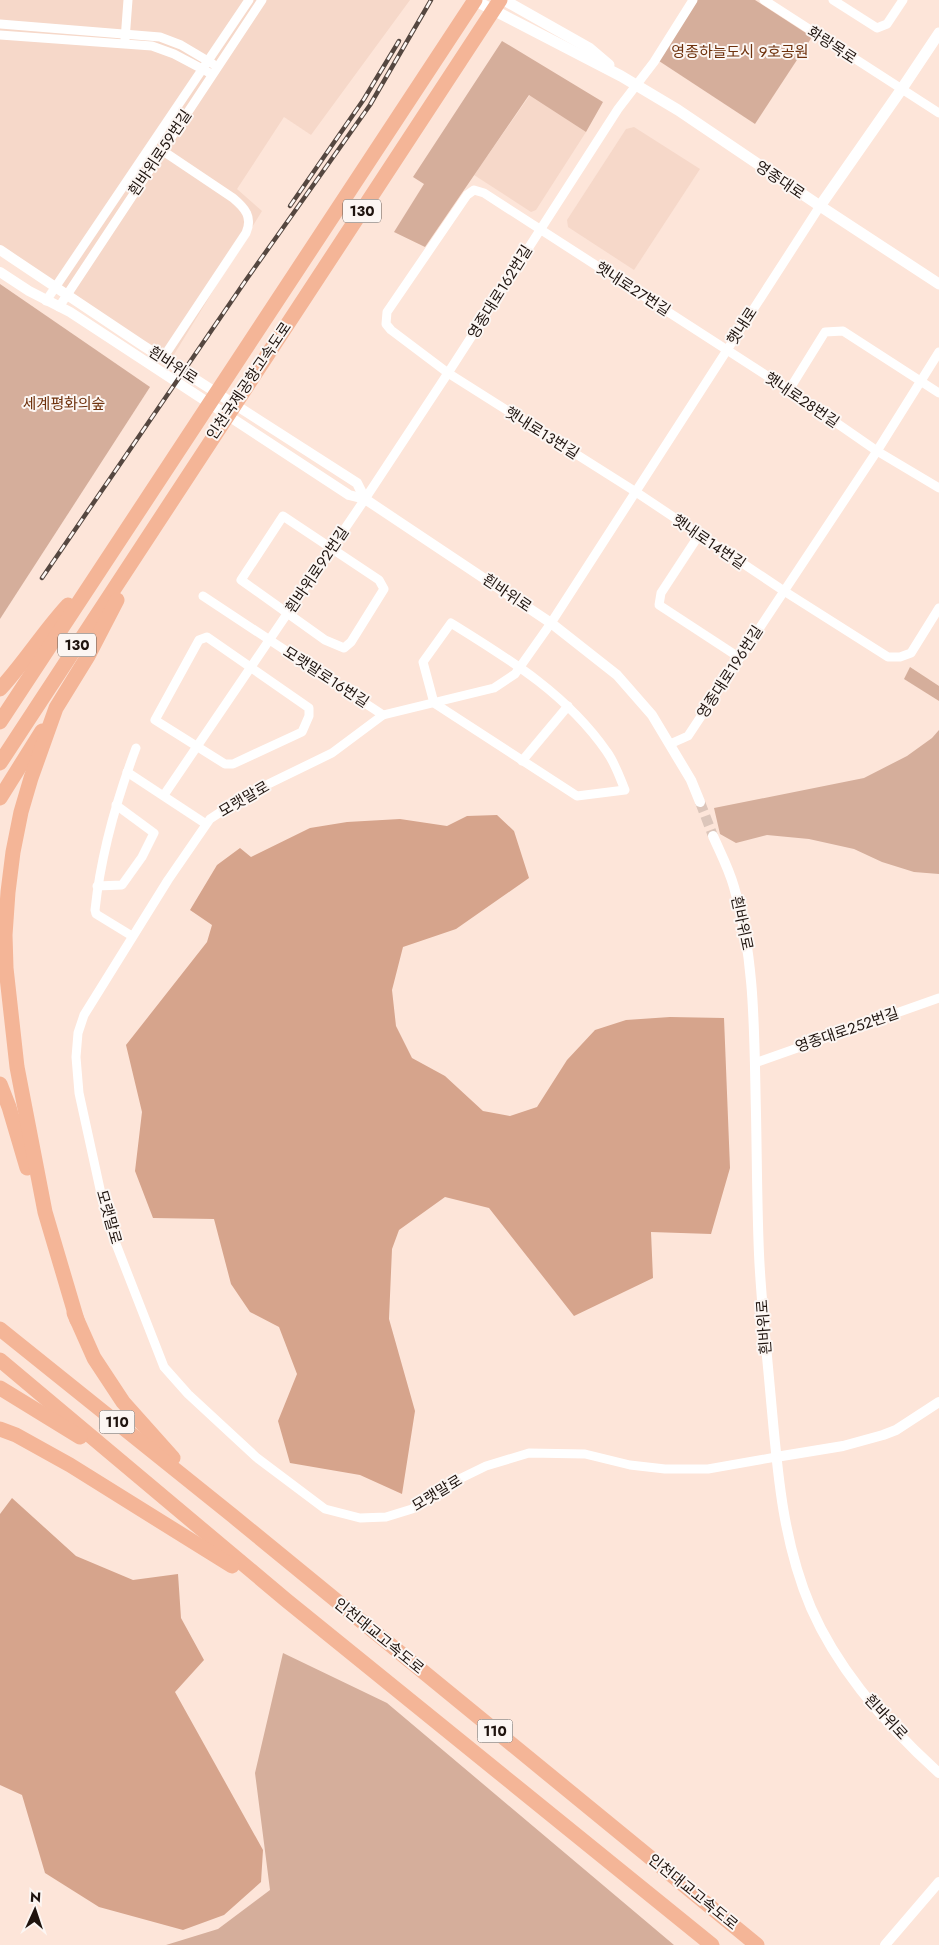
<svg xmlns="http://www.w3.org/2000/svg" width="939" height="1945" font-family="Jost,'Noto Sans KR',sans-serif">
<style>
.built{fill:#f6d8c9}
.green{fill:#d5ae9b}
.forest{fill:#d6a48c}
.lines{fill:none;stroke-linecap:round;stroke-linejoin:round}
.tertiary-tunnel{stroke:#dcc6bb;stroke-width:10;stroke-dasharray:10 5;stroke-linecap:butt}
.minor{stroke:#fff;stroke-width:9}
.tertiary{stroke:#fff;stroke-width:10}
.secondary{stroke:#fff;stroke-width:11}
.motorway{stroke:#f4b597;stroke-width:15}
.rail-casing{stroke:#554740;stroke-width:4.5}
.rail{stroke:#fcf6f3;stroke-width:2.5;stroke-dasharray:8;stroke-linecap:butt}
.labels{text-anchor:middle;stroke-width:4;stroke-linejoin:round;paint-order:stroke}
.shield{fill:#fcf6f3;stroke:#615853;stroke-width:1}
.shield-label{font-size:14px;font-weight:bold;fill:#1f140f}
.street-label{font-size:15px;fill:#1f140f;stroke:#fcf6f3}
.park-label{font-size:15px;fill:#6e310c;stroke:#fcf6f3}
</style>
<rect width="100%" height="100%" fill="#fde5d9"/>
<g class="built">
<polygon points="0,0 410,0 311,135 284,117 237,189 262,211 167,366 0,255"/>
<polygon points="530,95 586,132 536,210 531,212 474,175"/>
<polygon points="634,127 700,169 634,270 568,227 567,220 626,129"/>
</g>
<g class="green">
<polygon points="697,0 755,0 812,37 755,124 659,61"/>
<polygon points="502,41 603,102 586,132 529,95 425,247 394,232 424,184 413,177"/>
<polygon points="0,284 150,387 0,619"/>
<polygon points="910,667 939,686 939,701 904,679"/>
<polygon points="939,730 939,874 914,872 882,862 854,849 809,839 767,835 736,843 720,834 714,808 864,778 907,756 932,738"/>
<polygon points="283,1653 387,1703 674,1945 166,1945 218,1929 270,1890 255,1773"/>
</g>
<g class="forest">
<polygon points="497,815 514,831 529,878 456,929 403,947 392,990 396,1026 412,1058 445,1076 483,1111 510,1116 537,1107 567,1060 595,1030 626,1020 670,1017 724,1018 730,1168 711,1234 651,1232 653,1278 574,1316 489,1208 445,1197 399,1230 392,1249 389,1319 415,1411 402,1494 360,1475 290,1463 278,1421 297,1374 279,1327 250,1312 231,1284 214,1219 153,1218 135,1171 142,1112 126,1045 207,942 212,925 190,910 217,865 240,848 251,857 310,828 347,822 400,819 447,826 467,816"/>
<polygon points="12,1498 76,1556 133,1580 178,1574 181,1618 204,1660 175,1692 263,1850 261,1882 224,1915 183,1930 99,1907 45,1873 22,1795 0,1785 0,1514"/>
</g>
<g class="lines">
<polyline class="tertiary-tunnel" points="700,802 713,836"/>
<g class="minor">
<polyline points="764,0 939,113"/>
<polyline points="833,0 877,28 887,24 903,0"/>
<polyline points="0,24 160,37 181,45 213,64"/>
<polyline points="0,35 152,46 174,54 208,72"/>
<polyline points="125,40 128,0"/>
<polyline points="46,301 249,0"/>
<polyline points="59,307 262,0"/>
<path d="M 163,358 L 246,233 C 253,217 245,208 233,198 L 163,151"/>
<polyline points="789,390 825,332 843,331 939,393"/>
<polyline points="939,488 877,451 789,390 484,193 474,190 467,195 387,312 386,324 391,330 448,373 636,492 784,591 888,657 900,657 911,653 939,608"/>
<polygon points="283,516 379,580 384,589 351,642 344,648 325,640 241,580"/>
<polyline points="699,535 661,593 659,605 740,658"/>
<polyline points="203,596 383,715"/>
<path d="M 451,623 C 509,659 567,694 607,752 C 615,763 620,778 625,790 L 577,796 L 434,703 L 423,662 Z"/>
<polygon points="207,637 309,708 309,716 302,732 233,764 225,764 155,720 199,640"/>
<polyline points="670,744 688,736 877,451 939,352"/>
<polyline points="522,761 568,706"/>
<polyline points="127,772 206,824"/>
<polyline points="164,795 365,499 448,373 618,109 654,62 693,0"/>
<polyline points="97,886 122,885 142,857 154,833 116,805"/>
<path d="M 132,936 L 96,914 L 95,910 C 101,853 116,801 136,748"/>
<polyline points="755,1063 939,998"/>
<polyline points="776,1457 708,1469 665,1469 630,1465 585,1454 529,1453 486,1466 445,1486 412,1509 386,1517 360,1518 325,1509 256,1457 188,1394 164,1367 107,1221 79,1093 76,1057 78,1033 84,1015 168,880 210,819 248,794 332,753 383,715 494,688 515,674 551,623 820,206"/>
</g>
<g class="tertiary">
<polyline points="0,250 142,345 357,483 365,499"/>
<polyline points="0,272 29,291 70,312 349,495 365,499 551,623 617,675 652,715 691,780 700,802"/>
<path d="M 713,836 C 720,852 729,869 734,887 C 756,961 754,1038 756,1114 C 757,1161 757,1208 759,1254 C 761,1299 766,1344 770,1389 C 777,1464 781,1538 811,1608 C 839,1672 888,1727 939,1773"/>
<polyline points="776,1457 843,1446 883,1435 896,1430 939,1402"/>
<polyline points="885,1945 939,1882"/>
</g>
<g class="secondary">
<polyline points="474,0 621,76 678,110 820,206 939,284"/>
<polyline points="504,0 589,48 609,65"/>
<polyline points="820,206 901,90 939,33"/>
</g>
<g class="motorway">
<path d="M 0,689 C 25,662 43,632 68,605"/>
<polyline points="0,722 475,0"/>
<polyline points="0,763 500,0"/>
<polyline points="0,798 42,731"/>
<polyline points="0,1084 9,1107 27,1168"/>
<polyline points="74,1313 94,1358 123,1402 173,1458"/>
<polyline points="77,1320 45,1212 17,1067 6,968 5,935 8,892 13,852 21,812 31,778 56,708 88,656 117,600"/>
<polyline points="0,1329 233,1516 757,1945"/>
<polyline points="0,1360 286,1600 712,1945"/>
<polyline points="0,1388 80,1437"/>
<polyline points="0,1429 16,1435 70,1465 232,1566"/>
</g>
<defs>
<g id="rail">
<polyline points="290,206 364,99 399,41"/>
<polyline points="42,578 246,280 370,105 431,0"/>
</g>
</defs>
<use href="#rail" class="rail-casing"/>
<use href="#rail" class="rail"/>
</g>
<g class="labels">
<g class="shield">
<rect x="343" y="199.5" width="38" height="23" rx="4"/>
<rect x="58" y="633.5" width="38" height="23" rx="4"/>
<rect x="99.5" y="1410.5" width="35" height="23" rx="4"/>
<rect x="477.5" y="1719.5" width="35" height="23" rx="4"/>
</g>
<g class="shield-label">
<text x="362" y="216">130</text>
<text x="77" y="650">130</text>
<text x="117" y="1427">110</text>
<text x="495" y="1736">110</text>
</g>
<g class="street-label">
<text transform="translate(832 45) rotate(33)" y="5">화랑목로</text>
<text transform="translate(160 153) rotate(-56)" y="5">흰바위로59번길</text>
<text transform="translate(780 180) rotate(34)" y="5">영종대로</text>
<text transform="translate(633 289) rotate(33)" y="5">햇내로27번길</text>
<text transform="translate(500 292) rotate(-58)" y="5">영종대로162번길</text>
<text transform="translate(742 326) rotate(-57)" y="5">햇내로</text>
<text transform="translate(173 365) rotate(33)" y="5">흰바위로</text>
<text transform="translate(249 381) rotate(-56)" y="5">인천국제공항고속도로</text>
<text transform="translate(802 400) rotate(34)" y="5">햇내로28번길</text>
<text transform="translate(542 433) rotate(32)" y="5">햇내로13번길</text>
<text transform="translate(709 542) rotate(34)" y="5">햇내로14번길</text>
<text transform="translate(317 570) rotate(-56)" y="5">흰바위로92번길</text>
<text transform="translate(507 593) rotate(34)" y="5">흰바위로</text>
<text transform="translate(730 672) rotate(-57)" y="5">영종대로196번길</text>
<text transform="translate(326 677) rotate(33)" y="5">모랫말로16번길</text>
<text transform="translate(244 799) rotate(-30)" y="5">모랫말로</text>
<text transform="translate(742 923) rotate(78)" y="5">흰바위로</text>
<text transform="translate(847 1030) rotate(-19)" y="5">영종대로252번길</text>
<text transform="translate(109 1217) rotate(74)" y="5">모랫말로</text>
<text transform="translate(764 1327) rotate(-94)" y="5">흰바위로</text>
<text transform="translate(437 1493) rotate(-31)" y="5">모랫말로</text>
<text transform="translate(379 1636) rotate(39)" y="5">인천대교고속도로</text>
<text transform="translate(886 1717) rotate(47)" y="5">흰바위로</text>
<text transform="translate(693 1892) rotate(39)" y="5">인천대교고속도로</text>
</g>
<g class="park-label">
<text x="740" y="57">영종하늘도시 9호공원</text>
<text x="64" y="409">세계평화의숲</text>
</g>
</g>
<g transform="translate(35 1910) rotate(3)" stroke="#fcf6f3" stroke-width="4" paint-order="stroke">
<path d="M0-4L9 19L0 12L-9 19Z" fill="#1f140f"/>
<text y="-8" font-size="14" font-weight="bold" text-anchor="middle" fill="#1f140f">N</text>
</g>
</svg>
